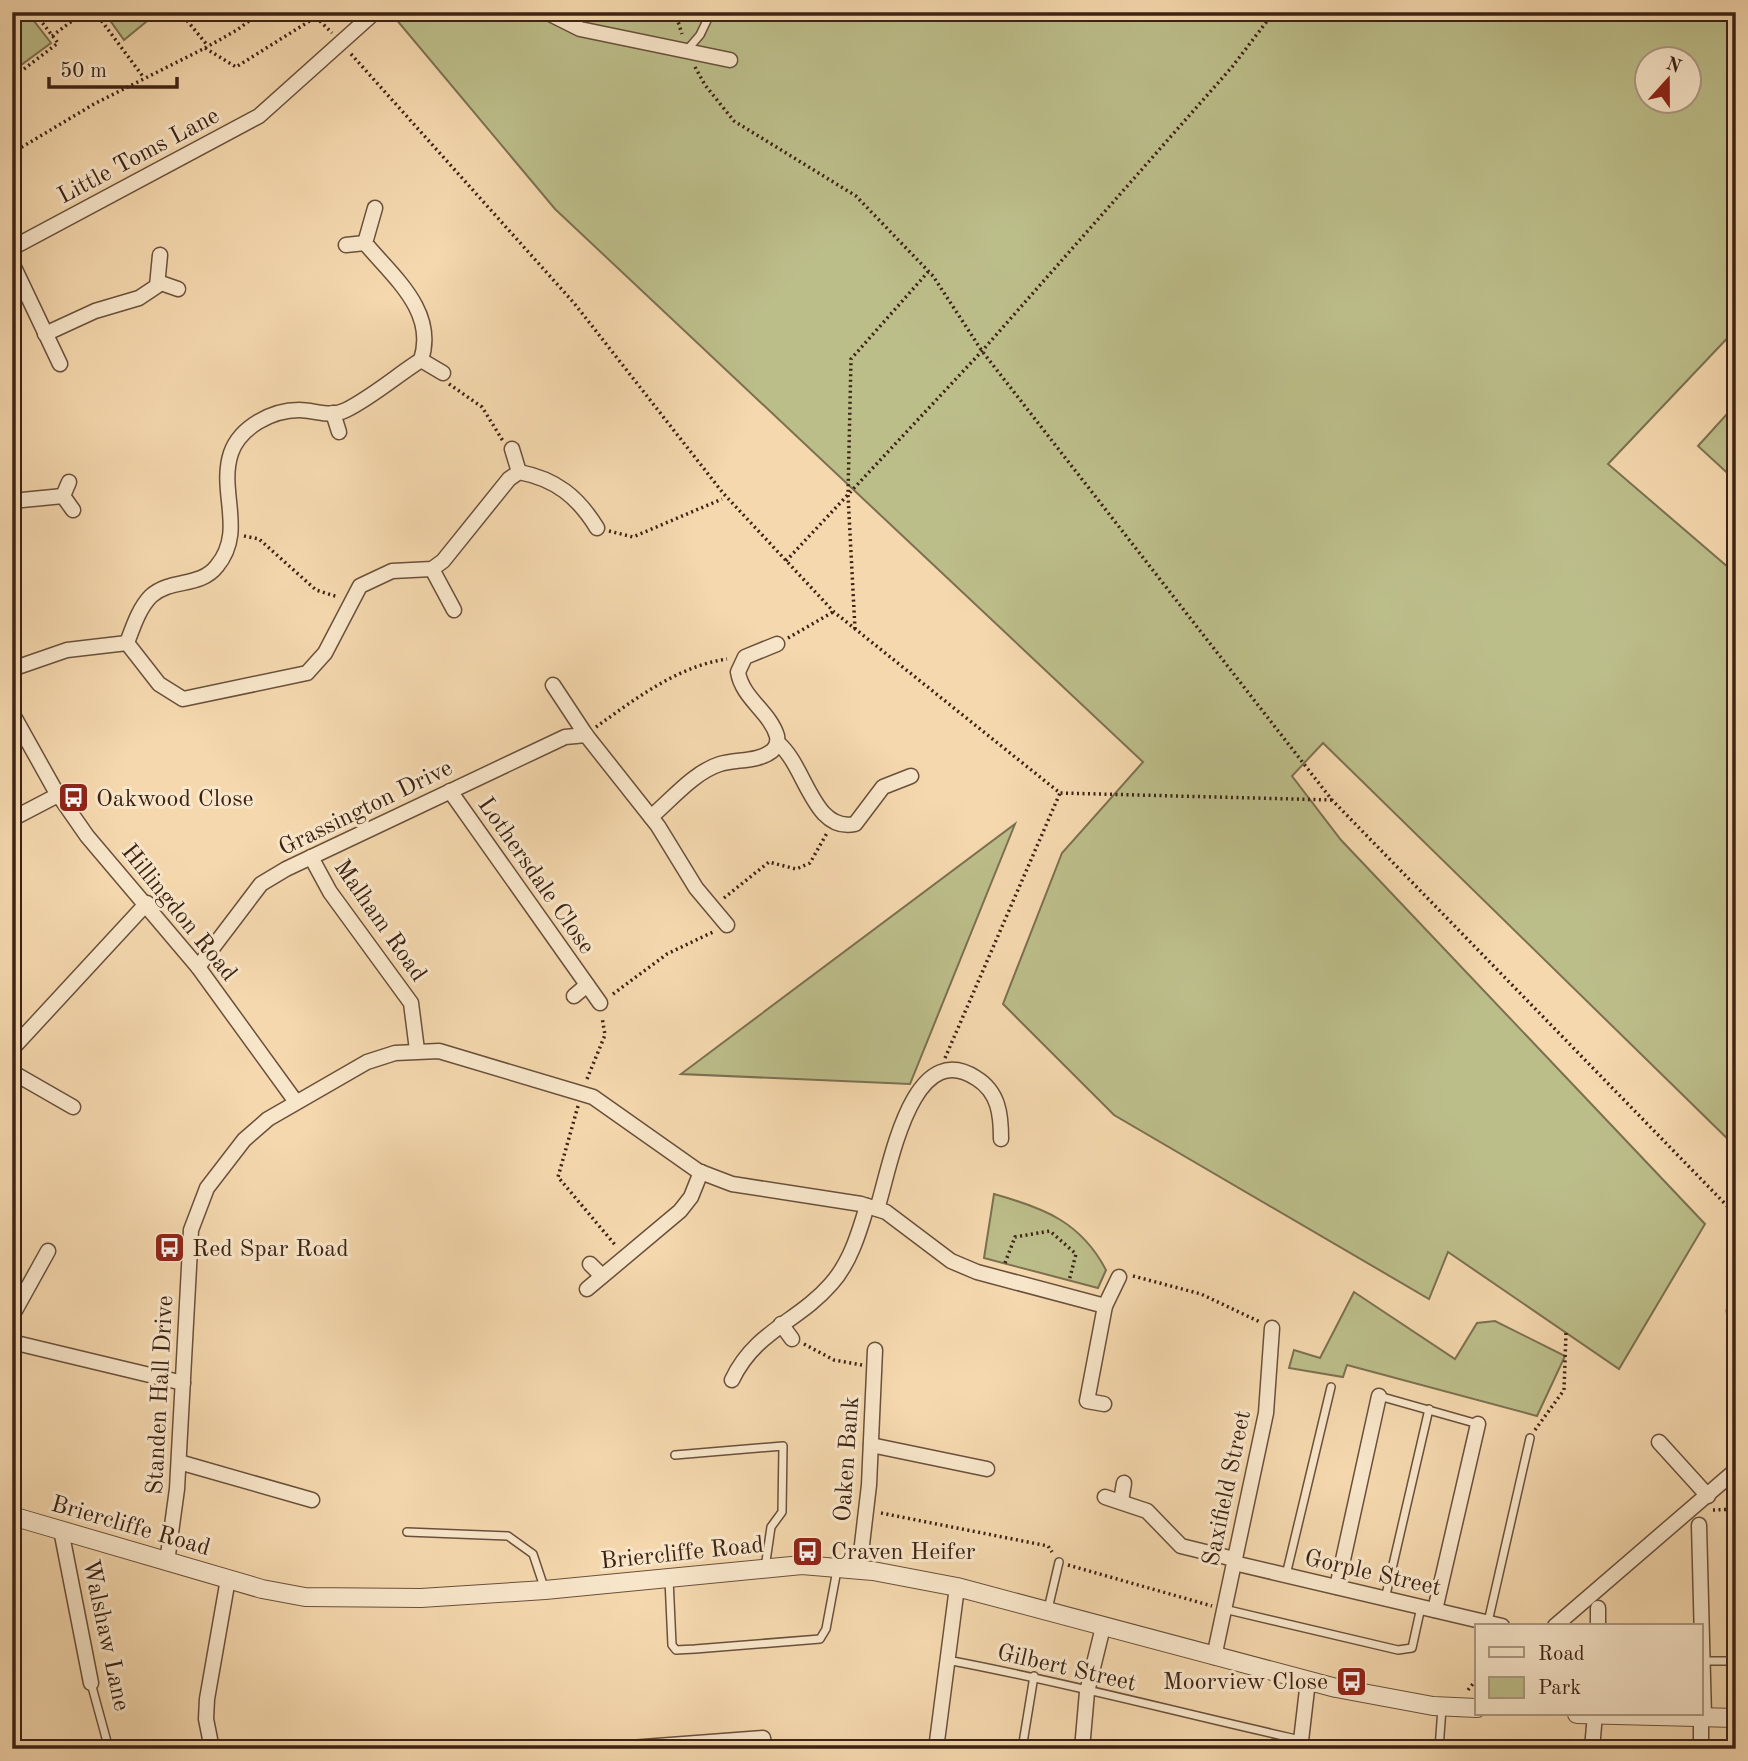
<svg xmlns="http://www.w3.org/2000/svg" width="1748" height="1761" font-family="'Old Standard TT',serif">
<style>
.green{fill:#bcbe8a;stroke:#7c7050;stroke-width:2;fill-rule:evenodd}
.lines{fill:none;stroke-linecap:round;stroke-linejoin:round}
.service-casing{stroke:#6a503b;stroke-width:10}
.minor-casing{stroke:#6a503b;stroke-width:17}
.tertiary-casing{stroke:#6a503b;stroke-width:20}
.path{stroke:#3c2215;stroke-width:3.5;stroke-dasharray:2 3.5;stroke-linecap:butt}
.service{stroke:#f8e6ca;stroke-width:7}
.minor{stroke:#f8e6ca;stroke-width:14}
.tertiary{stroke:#f8e6ca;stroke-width:18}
.labels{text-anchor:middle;stroke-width:6;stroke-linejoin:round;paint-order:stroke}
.street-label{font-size:24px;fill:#3c2215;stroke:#f8e6ca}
.poi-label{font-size:24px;fill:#3c2215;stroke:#f8e6ca;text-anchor:start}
</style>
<rect width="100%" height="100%" fill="#f5d8ae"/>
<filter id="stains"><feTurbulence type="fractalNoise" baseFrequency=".00286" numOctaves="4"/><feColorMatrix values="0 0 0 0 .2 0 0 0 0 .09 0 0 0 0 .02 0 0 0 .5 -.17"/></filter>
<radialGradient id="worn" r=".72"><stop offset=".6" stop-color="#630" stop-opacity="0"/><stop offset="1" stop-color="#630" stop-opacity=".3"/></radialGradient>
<g class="green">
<polygon points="19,12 27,12 51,43 21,65 12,52 12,18"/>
<polygon points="104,12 158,12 124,40"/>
<path d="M 390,12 L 1736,12 L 1736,329 L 1608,464 L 1736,574 L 1736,1147 L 1323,743 L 1292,776 L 1341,840 L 1705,1224 L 1619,1369 L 1448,1252 L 1429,1299 L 1114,1115 L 1003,1004 L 1062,853 L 1143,762 L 555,209 ZM 1646,60 L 1688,60 L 1688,102 L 1646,102 Z"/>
<polygon points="1736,404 1736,481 1698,446"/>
<polygon points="1015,824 910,1084 681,1074"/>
<path d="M 994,1194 C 1044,1208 1081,1222 1106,1270 L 1098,1288 L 984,1258 Z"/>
<polygon points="1354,1292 1455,1359 1477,1323 1495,1321 1565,1356 1537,1416 1347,1365 1343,1377 1289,1368 1294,1350 1320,1358"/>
</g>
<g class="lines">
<defs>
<g id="service">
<polyline points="687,50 700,35 711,12"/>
<polyline points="12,72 17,80"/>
<polyline points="1379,1396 1478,1424"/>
<polyline points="675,1455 783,1446 782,1512 771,1527 765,1568"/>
<polyline points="407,1532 508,1536 533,1554 545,1590"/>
<polyline points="1286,1575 1331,1387"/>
<polyline points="669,1579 672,1645 676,1650 695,1649 820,1639 826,1629 837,1570"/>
<polyline points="1385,1599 1429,1409"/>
<polyline points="1048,1609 1059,1562"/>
<polyline points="1224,1609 1398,1650 1412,1648 1421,1607"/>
<polyline points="1488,1622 1530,1438"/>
<path d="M 947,1660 C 1066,1682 1183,1714 1301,1740"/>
<polyline points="1701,1661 1736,1661"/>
<polyline points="91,1683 109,1749"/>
<polyline points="1022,1749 1034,1676"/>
<polyline points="1439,1749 1442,1708"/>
</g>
<g id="minor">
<polyline points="546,12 580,29 730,60"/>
<polyline points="346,245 365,243"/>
<polyline points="12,248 259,116 375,12"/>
<polyline points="12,263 60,364"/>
<polyline points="158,282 178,289"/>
<polyline points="45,334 95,311 139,298 157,286 160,255"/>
<polyline points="421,360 443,373"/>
<polyline points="333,413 339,432"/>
<polyline points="512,449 519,472"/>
<polyline points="63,496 69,482"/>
<polyline points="12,501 63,496 73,510"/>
<polyline points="432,569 454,610"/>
<path d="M 127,643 C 133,627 139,608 151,596 C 171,578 200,588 217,566 C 246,531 218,492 231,453 C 240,427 272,410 299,410 C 315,410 330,418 346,410 C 372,397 396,376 421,360 C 437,311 393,277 365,243 L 375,208"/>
<path d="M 12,669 L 67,650 L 127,643 L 159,684 L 183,699 L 307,673 L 325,653 L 360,586 L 392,571 L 432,569 L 443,561 L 509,479 L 519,472 C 556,479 578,497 597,528"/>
<polyline points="553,685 586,735 658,826 696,888 727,925"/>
<polyline points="12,713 55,790 87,836 198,967 296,1102"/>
<path d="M 778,743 C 806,766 813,833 855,824 L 883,787 L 911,776"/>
<polyline points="450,791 600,1003"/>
<path d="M 651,817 C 671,800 694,772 720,764 C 737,759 758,762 772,751 C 777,747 778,742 777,736 C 770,712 742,698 738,672 L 745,657 L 777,644"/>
<polyline points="12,819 58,795"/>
<polyline points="311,857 330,892 411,1003 417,1050"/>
<polyline points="198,967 261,884 286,869 565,737 586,735"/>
<polyline points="574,996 587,985"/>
<polyline points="12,1049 147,903"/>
<polyline points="12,1072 73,1107"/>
<path d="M 877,1209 C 890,1169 911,1036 976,1078 C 999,1092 1001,1115 1001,1139"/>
<polyline points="590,1264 602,1276"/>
<polyline points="587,1289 680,1211 691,1197 701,1172"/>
<polyline points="1734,1311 1736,1312"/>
<polyline points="12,1316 48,1251"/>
<polyline points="781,1324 792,1339"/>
<polyline points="12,1342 183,1383"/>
<path d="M 732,1380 C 755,1331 798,1322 831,1284 C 850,1263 859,1233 867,1206"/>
<polyline points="1104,1404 1087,1401 1105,1306 1119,1277"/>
<polyline points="1659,1442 1708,1496"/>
<polyline points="871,1445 987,1469"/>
<polyline points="179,1462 312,1500"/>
<polyline points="1105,1497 1147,1511 1181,1546 1234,1559"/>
<polyline points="1121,1501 1124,1483"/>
<polyline points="1699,1525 1704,1717"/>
<polyline points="61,1530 91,1683"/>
<polyline points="167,1562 177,1489 191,1230 207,1188 244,1140 268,1119 367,1062 395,1053 439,1051 593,1097 698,1171 732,1184 861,1204 886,1212 951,1261 977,1272 1105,1306"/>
<polyline points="1234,1563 1502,1626"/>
<polyline points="859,1570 869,1485 875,1350"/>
<polyline points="1337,1587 1379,1396"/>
<polyline points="1598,1608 1598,1626"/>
<polyline points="1435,1610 1478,1424"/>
<polyline points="1555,1626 1736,1470"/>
<polyline points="1214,1657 1266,1413 1272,1328"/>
<polyline points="1701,1717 1701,1749"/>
<polyline points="212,1749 206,1719 207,1699 228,1579"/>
<polyline points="617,1749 763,1738 764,1749"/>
<polyline points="936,1749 957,1587"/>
<polyline points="1082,1749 1087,1692 1103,1627"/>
<polyline points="1300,1749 1308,1681"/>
<polyline points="1592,1749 1595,1714"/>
</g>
<g id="tertiary">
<polyline points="12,1516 262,1589 305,1597 421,1598 545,1590 802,1565 873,1571 957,1587 1336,1688 1433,1706 1477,1708"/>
<polyline points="1577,1714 1736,1718"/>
</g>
</defs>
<use href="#service" class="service-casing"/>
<use href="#minor" class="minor-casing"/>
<use href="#tertiary" class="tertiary-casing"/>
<g class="path">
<polyline points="95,12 144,78"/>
<polyline points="180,12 208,46"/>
<polyline points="244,12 250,20"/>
<polyline points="675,12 682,34"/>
<polyline points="316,17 332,33"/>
<polyline points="52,36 84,12"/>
<polyline points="205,48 237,30 261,12"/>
<polyline points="351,54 574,303 723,493 834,612 1060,793 1332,800"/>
<polyline points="695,67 705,85 734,121 856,196 933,276 982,351 1332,800 1736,1215"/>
<polyline points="24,69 58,43 34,12"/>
<polyline points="12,153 94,104 205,48 236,67 316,17 319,12"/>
<polyline points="449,384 482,407 503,441"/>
<polyline points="609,531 633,537 722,499"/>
<polyline points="244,536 259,539 316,590 338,597"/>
<polyline points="786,561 982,351 1232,67 1274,12"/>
<polyline points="855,629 848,495 851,359 928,272"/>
<polyline points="788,638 833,612"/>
<path d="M 596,727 C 635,699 678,666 727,659"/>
<polyline points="724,898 769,862 796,869 810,863 827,833"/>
<polyline points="613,994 667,954 713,932"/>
<polyline points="945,1058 1060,793"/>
<polyline points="587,1079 605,1035 602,1017"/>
<polyline points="578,1106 558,1177 616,1246"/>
<polyline points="1005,1263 1015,1237 1050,1231 1076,1254 1069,1281"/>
<polyline points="1133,1276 1201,1294 1260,1322"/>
<polyline points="804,1344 834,1360 862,1365"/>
<polyline points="1535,1430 1564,1390 1566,1333"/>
<polyline points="1713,1510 1736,1509"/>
<polyline points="881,1513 1048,1546 1052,1552"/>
<polyline points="1068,1565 1212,1606"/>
<polyline points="1468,1690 1477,1679"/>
</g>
<use href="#service" class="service"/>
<use href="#minor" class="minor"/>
<use href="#tertiary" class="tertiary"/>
</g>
<defs>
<symbol id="bus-square" viewBox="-11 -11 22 22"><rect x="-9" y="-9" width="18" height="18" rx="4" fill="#8f2418" stroke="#f8e6ca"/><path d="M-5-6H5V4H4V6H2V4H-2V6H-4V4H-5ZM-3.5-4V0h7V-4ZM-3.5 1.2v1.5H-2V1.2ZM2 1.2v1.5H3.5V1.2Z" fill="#fff"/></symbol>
</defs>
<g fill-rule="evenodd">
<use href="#bus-square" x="56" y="780" width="35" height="35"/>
<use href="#bus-square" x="152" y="1230" width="35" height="35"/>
<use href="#bus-square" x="790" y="1534" width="35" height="35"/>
<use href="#bus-square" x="1334" y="1664" width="35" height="35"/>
</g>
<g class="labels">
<g class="street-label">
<text transform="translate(138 155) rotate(-28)" y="8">Little Toms Lane</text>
<text transform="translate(365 807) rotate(-26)" y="8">Grassington Drive</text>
<text transform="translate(537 875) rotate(55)" y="8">Lothersdale Close</text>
<text transform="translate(180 912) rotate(51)" y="8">Hillingdon Road</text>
<text transform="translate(381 920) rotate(55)" y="8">Malham Road</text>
<text transform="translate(159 1395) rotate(-87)" y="8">Standen Hall Drive</text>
<text transform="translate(846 1459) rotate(-86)" y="8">Oaken Bank</text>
<text transform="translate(1226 1488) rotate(-78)" y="8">Saxifield Street</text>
<text transform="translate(131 1525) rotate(16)" y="8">Briercliffe Road</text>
<text transform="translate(682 1552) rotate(-6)" y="8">Briercliffe Road</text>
<text transform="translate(1373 1572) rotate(13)" y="8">Gorple Street</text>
<text transform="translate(107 1635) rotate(78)" y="8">Walshaw Lane</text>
<text transform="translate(1067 1667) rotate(13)" y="8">Gilbert Street</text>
</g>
<g class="poi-label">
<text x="96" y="806">Oakwood Close</text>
<text x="192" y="1256">Red Spar Road</text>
<text x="831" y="1559">Craven Heifer</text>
<text x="1328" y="1689" text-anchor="end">Moorview Close</text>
</g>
</g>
<rect width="1748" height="1761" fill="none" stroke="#f5d8ae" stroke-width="42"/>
<rect x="14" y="14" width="1720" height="1733" fill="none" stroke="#3c2215" stroke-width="3.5"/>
<rect x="21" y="21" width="1706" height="1719" fill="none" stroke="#3c2215" stroke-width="2"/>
<rect x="1475" y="1624" width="228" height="91" fill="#f8e6ca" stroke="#ad9882" stroke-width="2"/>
<rect x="1489" y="1647" width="35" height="10" fill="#f8e6ca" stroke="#ad9882" stroke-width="2"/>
<text x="1538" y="1660" font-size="21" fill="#3c2215">Road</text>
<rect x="1489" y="1677" width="35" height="21" fill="#bcbe8a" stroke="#ad9882" stroke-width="2"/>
<text x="1538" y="1694" font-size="21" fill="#3c2215">Park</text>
<g transform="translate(1668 80) rotate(21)"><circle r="33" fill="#f8e6ca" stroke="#ad9882" stroke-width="2"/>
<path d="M0-5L12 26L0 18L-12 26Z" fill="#8f2418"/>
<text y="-10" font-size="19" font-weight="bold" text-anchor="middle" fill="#3c2215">N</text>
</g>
<path d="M49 77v10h128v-10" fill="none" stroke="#3c2215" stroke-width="3.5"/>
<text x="60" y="77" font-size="21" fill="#3c2215" stroke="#f8e6ca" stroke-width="5" paint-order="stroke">50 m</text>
<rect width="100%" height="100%" filter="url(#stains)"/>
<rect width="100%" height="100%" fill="url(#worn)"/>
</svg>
